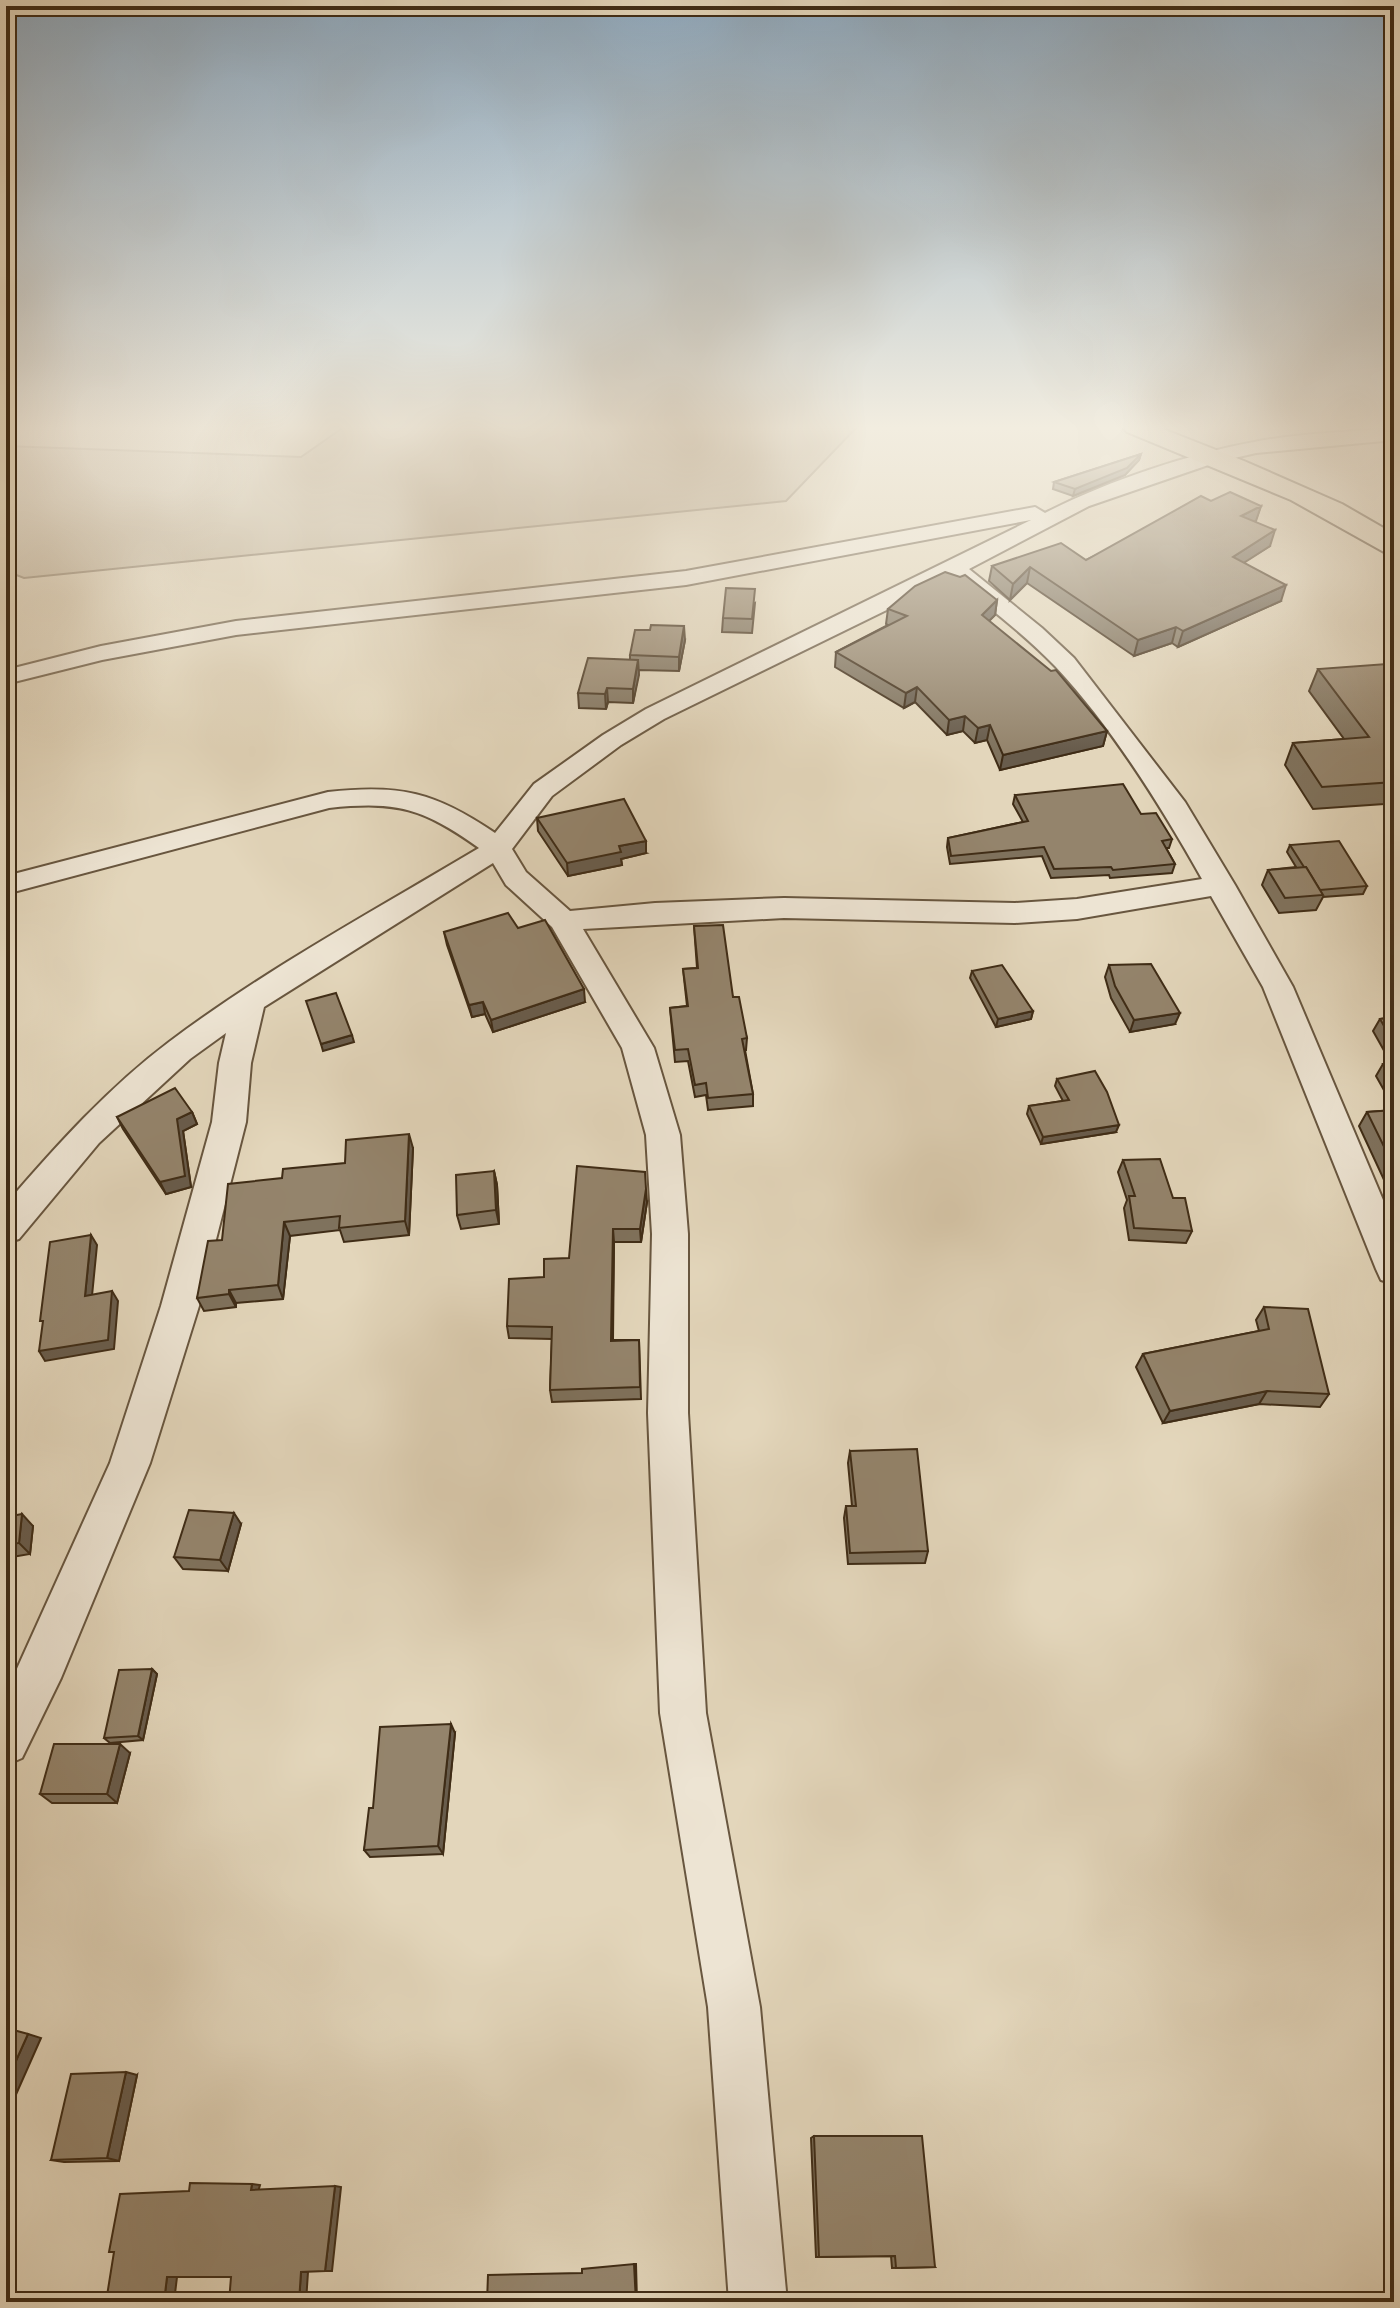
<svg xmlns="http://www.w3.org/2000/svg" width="1400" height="2308" font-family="'IM FELL Double Pica',serif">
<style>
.green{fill:#c7b99f;stroke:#83725a;stroke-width:2}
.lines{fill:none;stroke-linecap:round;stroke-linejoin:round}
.minor-casing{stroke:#68563f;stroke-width:4}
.highway-casing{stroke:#3f2c16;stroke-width:4}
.minor{fill:#ede4d3;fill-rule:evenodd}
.highway{fill:#e3d6bb;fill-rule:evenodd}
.wall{fill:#7f725d;stroke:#3f2c16;stroke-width:2}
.shaded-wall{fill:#685c4c;stroke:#3f2c16;stroke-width:2}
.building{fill:#94846c;stroke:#3f2c16;stroke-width:2}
</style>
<rect width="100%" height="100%" fill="#e3d6bb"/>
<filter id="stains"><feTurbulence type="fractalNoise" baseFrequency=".0025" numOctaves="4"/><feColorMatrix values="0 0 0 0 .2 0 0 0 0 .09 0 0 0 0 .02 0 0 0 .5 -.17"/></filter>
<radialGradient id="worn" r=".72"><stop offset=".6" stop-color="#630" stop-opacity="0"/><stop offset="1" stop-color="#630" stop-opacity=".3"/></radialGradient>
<polygon class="green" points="344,427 857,427 786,501 24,578 6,571 6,446 301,457"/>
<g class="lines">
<defs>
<path id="minor" d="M 1394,428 L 1394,440 L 1256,453 L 1217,462 L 1089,506 L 969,569 L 1042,628 L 1074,658 L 1185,802 L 1235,885 L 1293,987 L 1394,1226 L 1394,1284 L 1381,1280 L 1376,1269 L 1263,987 L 1211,896 L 1077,919 L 1015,923 L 784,918 L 583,929 L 654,1048 L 680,1135 L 688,1234 L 688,1413 L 706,1713 L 760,2007 L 787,2302 L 729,2302 L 708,2007 L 660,1713 L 648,1413 L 652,1234 L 646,1135 L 622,1048 L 552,927 L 506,885 L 493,863 L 264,1007 L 251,1063 L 246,1122 L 199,1306 L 150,1463 L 61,1678 L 22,1758 L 6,1765 L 6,1693 L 110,1463 L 161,1306 L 212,1122 L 219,1063 L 226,1033 L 190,1059 L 99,1143 L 19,1239 L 6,1243 L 6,1204 C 56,1146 108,1088 169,1042 C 266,969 375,910 479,848 C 422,808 398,801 329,808 L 6,894 L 6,876 L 328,792 C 400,784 435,792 495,833 L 534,784 L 603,735 L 646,709 L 1031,520 L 686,585 L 236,635 L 102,660 L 6,684 L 6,670 L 101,646 L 236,621 L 686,571 L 1035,507 L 1045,513 C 1105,482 1188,454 1254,442 C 1299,433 1348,432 1394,428 ZM 952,578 C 987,606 1024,634 1055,666 C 1112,727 1161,806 1202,879 L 1077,899 L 1015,903 L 784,898 L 655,903 L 570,911 L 526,872 L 512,849 L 552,796 L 621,745 L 664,719 Z"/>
<polygon id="highway" points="1123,427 1158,427 1244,461 1342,504 1394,534 1394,554 1384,552 1291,500 1127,432"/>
</defs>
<use href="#minor" class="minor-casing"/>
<use href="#highway" class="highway-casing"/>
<use href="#minor" class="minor"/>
<use href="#highway" class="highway"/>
</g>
<g class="wall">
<polygon points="1141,454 1139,460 1125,475 1073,496 1053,489 1054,482"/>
<polygon points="1211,501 1261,506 1255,522 1270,546 1244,562 1281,601 1178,647 1172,643 1134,656 1027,583 1010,600 989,581 992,566 1086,560"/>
<polygon points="997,600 995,615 989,621 1107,731 1103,746 1000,770 987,740 975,743 963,731 947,735 915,702 904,708 835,667 836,652 888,625 886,624 888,609"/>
<polygon points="755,603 752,633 722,632 723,618"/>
<polygon points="685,640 679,671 639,670 633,703 608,702 606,709 579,708 578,693 630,660 630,655"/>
<polygon points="1318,669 1394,673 1394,798 1387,799 1384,804 1313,809 1285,765 1293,743 1344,739 1309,691"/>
<polygon points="1015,795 1141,814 1172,839 1169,848 1166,848 1175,864 1172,873 1110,878 1109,875 1051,878 1042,856 950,864 947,847 948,838 1023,822 1013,804"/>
<polygon points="537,818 646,853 621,859 622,865 568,876 538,831"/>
<polygon points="1290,845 1367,886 1363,894 1323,897 1316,910 1279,913 1262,885 1268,870 1296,867 1287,852"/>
<polygon points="694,926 733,997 747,1038 746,1050 745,1050 753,1094 753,1106 708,1110 706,1095 695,1097 688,1061 675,1062 670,1008 687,1006 683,969 697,968"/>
<polygon points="518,928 585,1002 493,1032 485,1014 472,1017 447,945 444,932"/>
<polygon points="1109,965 1175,1024 1130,1032 1111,998 1105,977"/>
<polygon points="972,971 1033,1011 1031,1019 996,1027 970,978"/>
<polygon points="1394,1017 1394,1108 1376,1076 1383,1064 1391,1063 1373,1031 1380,1019"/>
<polygon points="1057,1079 1116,1132 1041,1144 1027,1114 1029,1106 1063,1101 1055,1086"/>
<polygon points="1394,1110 1394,1182 1385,1182 1359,1126 1367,1112"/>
<polygon points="192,1112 197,1124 183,1131 191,1187 166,1194 123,1129 117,1117"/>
<polygon points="413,1148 409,1235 344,1242 340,1230 290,1236 283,1299 236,1303 236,1307 204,1311 197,1298 222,1240 282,1178"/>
<polygon points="1123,1160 1173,1198 1192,1231 1186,1243 1129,1240 1124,1208 1127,1200 1118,1172"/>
<polygon points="494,1171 497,1185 499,1224 461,1229 457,1215"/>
<polygon points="647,1202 641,1242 614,1242 613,1340 639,1340 641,1399 552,1402 550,1390 552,1339 509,1338 507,1326 544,1277"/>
<polygon points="1264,1307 1329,1394 1320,1407 1259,1404 1163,1423 1136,1367 1143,1354 1259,1331 1256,1320"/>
<polygon points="850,1451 928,1551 925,1563 848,1564 844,1518 846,1506 852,1506 848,1463"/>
<polygon points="6,1501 9,1505 8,1517 33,1526 30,1554 6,1558"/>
<polygon points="241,1524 228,1571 183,1569 174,1557"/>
<polygon points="152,1669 157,1674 143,1740 110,1743 104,1738"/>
<polygon points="455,1733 443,1854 370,1857 364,1850 373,1808"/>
<polygon points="130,1753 117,1803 52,1803 40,1794"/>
<polygon points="137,2075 119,2161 64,2162 51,2160"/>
<polygon points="814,2136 935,2267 892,2268 891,2256 816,2257 811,2138"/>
</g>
<g class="shaded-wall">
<polygon points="1141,454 1139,460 1125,475 1073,496 1075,489"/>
<polygon points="1261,506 1256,521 1236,531 1241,516"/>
<polygon points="1275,530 1270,546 1228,573 1233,557"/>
<polygon points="1030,567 1027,583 1010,600 1013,584"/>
<polygon points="1286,585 1281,601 1178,647 1183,631"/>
<polygon points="997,600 995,615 980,630 982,615"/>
<polygon points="684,626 685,640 679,671 679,657"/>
<polygon points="1176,627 1172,643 1134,656 1138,640"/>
<polygon points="638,660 639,675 633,703 633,689"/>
<polygon points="917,687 915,702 904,708 906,693"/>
<polygon points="607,688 608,702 606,709 605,694"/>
<polygon points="965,716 963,731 947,735 949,720"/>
<polygon points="990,725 987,740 975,743 978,728"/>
<polygon points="1107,731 1103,746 1000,770 1003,755"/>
<polygon points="646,841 646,853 621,859 622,865 568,876 567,863 619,846"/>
<polygon points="584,989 585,1002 493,1032 491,1020"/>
<polygon points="483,1002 485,1014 472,1017 469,1005"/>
<polygon points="1033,1011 1031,1019 996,1027 998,1019"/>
<polygon points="1180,1013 1175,1024 1130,1032 1134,1020"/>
<polygon points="352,1035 354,1042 323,1051 321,1044"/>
<polygon points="192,1112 197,1124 183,1131 191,1187 166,1194 160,1182 177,1119"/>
<polygon points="1119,1125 1116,1132 1041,1144 1043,1137"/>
<polygon points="409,1134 413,1148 409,1235 405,1221"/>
<polygon points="494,1171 497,1185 499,1224 496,1210"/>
<polygon points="646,1189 647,1202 641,1242 640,1229"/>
<polygon points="284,1222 290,1236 283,1299 278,1285"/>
<polygon points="613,1229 614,1242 612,1353 611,1341"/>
<polygon points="91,1235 97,1245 91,1306 85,1296"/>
<polygon points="229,1290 236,1303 236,1307 229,1294"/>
<polygon points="112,1291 118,1301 114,1349 45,1361 39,1351"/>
<polygon points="1267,1391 1259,1404 1163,1423 1170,1411"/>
<polygon points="6,1501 9,1505 6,1528"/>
<polygon points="234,1513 241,1524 228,1571 220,1560"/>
<polygon points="22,1514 33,1526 30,1554 19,1543"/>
<polygon points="152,1669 157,1674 143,1740 138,1736"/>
<polygon points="451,1724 455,1733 443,1854 438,1846"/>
<polygon points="120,1744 130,1753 117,1803 107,1794"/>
<polygon points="28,2034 41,2038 6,2117 6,2083"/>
<polygon points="126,2072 137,2075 119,2161 107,2158"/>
<polygon points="252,2184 260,2185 258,2192 251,2190"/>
<polygon points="335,2186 341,2187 332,2271 325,2271"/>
<polygon points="634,2264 636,2264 637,2302 636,2302"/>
<polygon points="301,2272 308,2272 306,2302 299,2302"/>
<polygon points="167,2277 177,2277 174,2302 164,2302"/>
</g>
<g class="building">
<polygon points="1141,454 1127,468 1075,489 1054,482"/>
<polygon points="1230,492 1261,506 1241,516 1275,530 1233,557 1286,585 1183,631 1176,627 1138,640 1030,567 1013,584 992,566 1061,543 1086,560 1201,496 1211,501"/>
<polygon points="945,572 960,577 965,575 997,600 982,615 1051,671 1056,670 1107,731 1003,755 990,725 978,728 965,716 949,720 917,687 906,693 836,652 907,616 888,609 915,586"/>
<polygon points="726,588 755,589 752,619 723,618"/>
<polygon points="651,625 684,626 679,657 630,655 635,630 650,630"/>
<polygon points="588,658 638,660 633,689 607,688 605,694 578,693"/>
<polygon points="1387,664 1394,673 1394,777 1392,777 1394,782 1322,787 1293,743 1369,737 1318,669"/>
<polygon points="1123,784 1141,814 1156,813 1172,839 1162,841 1175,864 1113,870 1111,867 1054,869 1044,847 951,856 948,838 1028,821 1015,795"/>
<polygon points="624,799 646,841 619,846 621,852 567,863 537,818"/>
<polygon points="1339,841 1367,886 1320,890 1306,867 1304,867 1290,845"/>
<polygon points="1306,867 1323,895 1285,898 1268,870"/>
<polygon points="508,913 518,928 545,920 584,989 491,1020 483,1002 469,1005 444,932"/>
<polygon points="723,925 733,997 739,997 747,1038 742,1039 753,1094 708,1098 706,1083 695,1085 688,1049 675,1050 670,1008 688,1006 683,969 698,968 694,926"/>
<polygon points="1151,964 1180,1013 1134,1020 1115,986 1109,965"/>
<polygon points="1002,965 1033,1011 998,1019 972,971"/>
<polygon points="336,993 352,1035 321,1044 306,1001"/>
<polygon points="1394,1017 1394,1043 1380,1019"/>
<polygon points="1394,1063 1394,1083 1383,1064"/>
<polygon points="1095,1071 1107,1092 1119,1125 1043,1137 1029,1106 1069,1100 1057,1079"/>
<polygon points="175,1088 192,1112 177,1119 185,1176 160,1182 117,1117"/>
<polygon points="1394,1110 1394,1167 1367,1112"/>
<polygon points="409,1134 405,1221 339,1228 340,1216 284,1222 278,1285 229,1290 229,1294 197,1298 208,1241 222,1240 228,1184 282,1178 283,1169 345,1163 346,1140"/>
<polygon points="1160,1159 1173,1198 1185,1198 1192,1231 1134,1228 1129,1196 1135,1196 1123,1160"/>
<polygon points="577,1166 645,1172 646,1189 640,1229 613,1229 611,1341 639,1340 640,1387 550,1390 552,1327 507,1326 509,1279 544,1277 544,1259 569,1258"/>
<polygon points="494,1171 496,1210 457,1215 456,1175"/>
<polygon points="91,1235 85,1296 112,1291 108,1340 39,1351 43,1321 40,1321 50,1242"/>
<polygon points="1264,1307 1308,1309 1329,1394 1267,1391 1170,1411 1143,1354 1269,1329"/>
<polygon points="917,1449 928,1551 850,1553 846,1506 856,1506 850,1451"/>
<polygon points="189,1510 234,1513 220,1560 174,1557"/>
<polygon points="22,1514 19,1543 6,1545 6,1517"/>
<polygon points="152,1669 138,1736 104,1738 119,1670"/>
<polygon points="451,1724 438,1846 364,1850 369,1808 373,1808 380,1727"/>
<polygon points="54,1744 120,1744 107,1794 40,1794"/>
<polygon points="6,2028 28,2034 6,2083"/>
<polygon points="126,2072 107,2158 51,2160 71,2074"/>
<polygon points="814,2136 922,2136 935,2267 896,2268 895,2256 819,2257"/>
<polygon points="190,2183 252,2184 251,2190 335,2186 325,2271 301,2272 299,2302 229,2302 231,2277 167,2277 164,2302 106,2302 114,2252 109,2252 120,2194 189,2191"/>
<polygon points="634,2264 636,2302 487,2302 488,2275 582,2273 582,2269"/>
</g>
<linearGradient id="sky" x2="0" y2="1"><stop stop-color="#8faac0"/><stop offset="0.57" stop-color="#f2ede0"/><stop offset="1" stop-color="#f2ede0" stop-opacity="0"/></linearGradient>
<rect width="1400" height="750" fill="url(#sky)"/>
<rect width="1400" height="2308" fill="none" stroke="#e3d6bb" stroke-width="32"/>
<rect x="8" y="8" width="1384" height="2292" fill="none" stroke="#3f2c16" stroke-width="4"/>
<rect x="16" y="16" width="1368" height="2276" fill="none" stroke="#3f2c16" stroke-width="2"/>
<rect width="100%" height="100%" filter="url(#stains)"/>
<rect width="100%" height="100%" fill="url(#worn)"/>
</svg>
